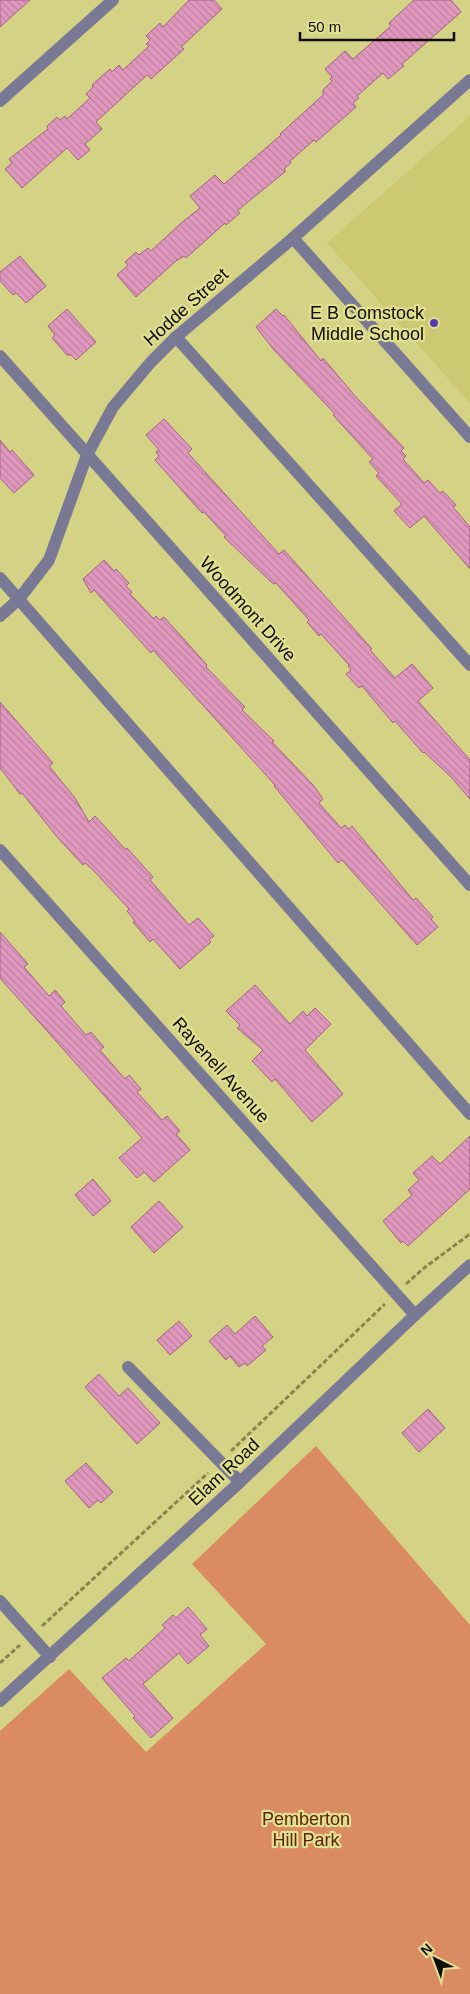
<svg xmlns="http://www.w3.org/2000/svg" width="470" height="1994" font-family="Arial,sans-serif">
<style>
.built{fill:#ccc972}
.park{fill:#da8b62}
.building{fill:url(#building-back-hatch);stroke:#a56186}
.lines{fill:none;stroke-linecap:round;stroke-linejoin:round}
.path{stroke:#868450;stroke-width:3;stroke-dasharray:5 2.5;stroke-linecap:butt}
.minor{stroke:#797895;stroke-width:12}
.poi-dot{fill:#553ab2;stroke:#e1df90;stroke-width:2}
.labels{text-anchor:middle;stroke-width:4.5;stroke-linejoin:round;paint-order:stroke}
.street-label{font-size:18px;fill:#100e00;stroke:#e1df90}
.poi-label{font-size:18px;fill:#100e00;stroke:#e1df90;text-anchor:end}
.park-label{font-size:18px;fill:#5f2400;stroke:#e1df90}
</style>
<defs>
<pattern id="building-back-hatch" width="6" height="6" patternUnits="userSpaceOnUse" patternTransform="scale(1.25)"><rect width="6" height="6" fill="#e097bd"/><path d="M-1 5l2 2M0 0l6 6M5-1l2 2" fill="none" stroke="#bf81a1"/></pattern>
</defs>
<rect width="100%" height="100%" fill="#d4d284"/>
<polygon class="built" points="470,116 470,403 327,243"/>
<polygon class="park" points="316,1446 470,1625 470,1994 0,1994 0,1731 69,1669 146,1752 266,1644 192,1564"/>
<g class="building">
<polygon points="0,0 30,0 0,27"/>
<polygon points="189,0 214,0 222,9 181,47 184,49 151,79 147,75 96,122 102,129 85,144 90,150 78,160 67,148 22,188 5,169 12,163 9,159 48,129 47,126 57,117 60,120 65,116 67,119 90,98 86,94 93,87 92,85 110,69 112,72 119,65 123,70 149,46 146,44 150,40 146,36 160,23 163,27"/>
<polygon points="414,0 451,0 461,12 402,64 404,66 388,79 383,73 357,96 359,98 353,103 356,107 316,142 314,140 290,161 291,163 284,169 286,171 237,211 240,213 226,225 225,223 186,258 184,256 176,261 136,297 117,275 128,265 125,262 136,252 139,255 148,248 151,251 180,224 200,208 190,196 215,175 224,184 281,135 280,134 323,95 323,90 332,81 330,79 332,77 325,69 345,51 353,59 391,26 389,23"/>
<polygon points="20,256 46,286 26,303 16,293 13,295 0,281 0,272"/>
<polygon points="67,309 96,342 76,360 71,355 67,355 52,338 55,335 48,326"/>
<polygon points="276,309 283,316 284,315 321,361 323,358 356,397 404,448 401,451 406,456 403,459 424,483 428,480 440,493 443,491 456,505 453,507 470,527 470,569 424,516 410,528 394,511 402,504 376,476 379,473 369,462 373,459 333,415 335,414 274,350 256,327"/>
<polygon points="164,419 192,449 188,453 279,554 284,550 372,649 370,650 395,678 412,664 433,688 418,701 470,760 470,799 450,776 424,752 423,753 395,721 393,723 362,686 359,688 346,674 351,670 348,666 349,665 321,634 319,636 307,622 309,620 276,583 274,584 269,580 224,537 226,536 204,512 202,513 155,460 159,456 156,452 159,450 146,435"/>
<polygon points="0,440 10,452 12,450 34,475 14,493 0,478"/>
<polygon points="104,560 114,571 116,569 129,583 126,586 132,592 130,594 154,619 156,616 160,620 164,617 207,665 206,667 245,707 242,710 274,741 272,742 314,786 323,799 319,803 341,828 345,825 348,829 352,826 413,900 416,898 433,917 431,919 438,927 417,945 342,860 338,863 274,786 275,785 153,650 151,653 94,590 91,593 83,579"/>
<polygon points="0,702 53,763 49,766 75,798 89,822 95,816 126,850 127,848 153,877 150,880 189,925 198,918 214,936 209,940 211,942 180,969 153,939 150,942 133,922 135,921 127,911 129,909 93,870 85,863 83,865 58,838 22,793 20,794 0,768"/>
<polygon points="0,932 28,964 24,967 49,996 55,990 65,1002 61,1006 86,1035 91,1032 104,1047 100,1050 125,1079 129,1075 141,1089 137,1092 162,1120 167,1116 180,1131 176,1134 190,1150 154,1182 144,1172 137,1178 119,1158 142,1138 0,978"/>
<polygon points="255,985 290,1024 303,1011 307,1016 315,1008 331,1024 305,1050 343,1094 312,1122 275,1079 272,1082 252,1061 263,1050 237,1028 240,1025 226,1011"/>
<polygon points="470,1136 470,1189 408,1246 403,1241 401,1243 383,1221 412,1195 408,1190 419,1180 413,1173 432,1156 440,1164"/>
<polygon points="93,1179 111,1201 93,1216 75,1195"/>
<polygon points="159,1201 183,1227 154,1253 131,1227"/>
<polygon points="255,1316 273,1337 262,1346 266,1350 247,1366 245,1363 239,1367 230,1356 226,1360 209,1341 227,1325 235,1334"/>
<polygon points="179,1321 192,1336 170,1355 157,1340"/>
<polygon points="99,1374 119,1396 128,1388 160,1423 137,1444 85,1387"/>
<polygon points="428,1409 445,1428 419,1452 402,1433"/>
<polygon points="86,1463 113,1492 101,1503 98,1500 89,1508 65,1481"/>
<polygon points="188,1607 207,1629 200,1635 209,1646 188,1664 179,1653 143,1684 173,1718 151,1738 133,1718 135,1716 102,1678 126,1658 129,1661 165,1628 162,1625 173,1615 176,1618"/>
</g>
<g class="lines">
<g class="path">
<polyline points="406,1284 424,1268 470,1234"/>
<polyline points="231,1451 385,1304"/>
<polyline points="42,1626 208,1473"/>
<polyline points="0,1663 20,1645"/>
</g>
<g class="minor">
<polyline points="0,101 113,0"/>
<polyline points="293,238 470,437"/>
<polyline points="176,337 470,665"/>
<polyline points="0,356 470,885"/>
<polyline points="0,578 470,1114"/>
<polyline points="0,616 19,599 49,560 87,455 113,407 151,362 176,337 293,238 470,80"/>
<polyline points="0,850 415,1315"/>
<polyline points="128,1367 240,1482"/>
<polyline points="0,1601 50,1657"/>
<polyline points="0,1701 240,1482 415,1315 470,1265"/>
</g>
</g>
<circle class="poi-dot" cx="434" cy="323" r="5"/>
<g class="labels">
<g class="street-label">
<text transform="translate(186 307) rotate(-42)" y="6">Hodde Street</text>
<text transform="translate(248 609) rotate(48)" y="6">Woodmont Drive</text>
<text transform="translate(221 1070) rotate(48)" y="6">Rayenell Avenue</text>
<text transform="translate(224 1472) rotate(-43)" y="6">Elam Road</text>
</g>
<g class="poi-label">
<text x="424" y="319">E B Comstock<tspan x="424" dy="21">Middle School</tspan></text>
</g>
<g class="park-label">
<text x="306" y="1825">Pemberton<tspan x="306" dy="21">Hill Park</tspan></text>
</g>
</g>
<g transform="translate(435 1959) rotate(318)" stroke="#e1df90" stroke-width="4" paint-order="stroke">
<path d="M0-4L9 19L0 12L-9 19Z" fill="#100e00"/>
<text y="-8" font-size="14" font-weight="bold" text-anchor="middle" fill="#100e00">N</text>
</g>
<path d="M300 32v8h154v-8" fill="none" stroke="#100e00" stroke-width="2.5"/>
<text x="308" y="32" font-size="15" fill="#100e00" stroke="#e1df90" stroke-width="4" paint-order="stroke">50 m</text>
</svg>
